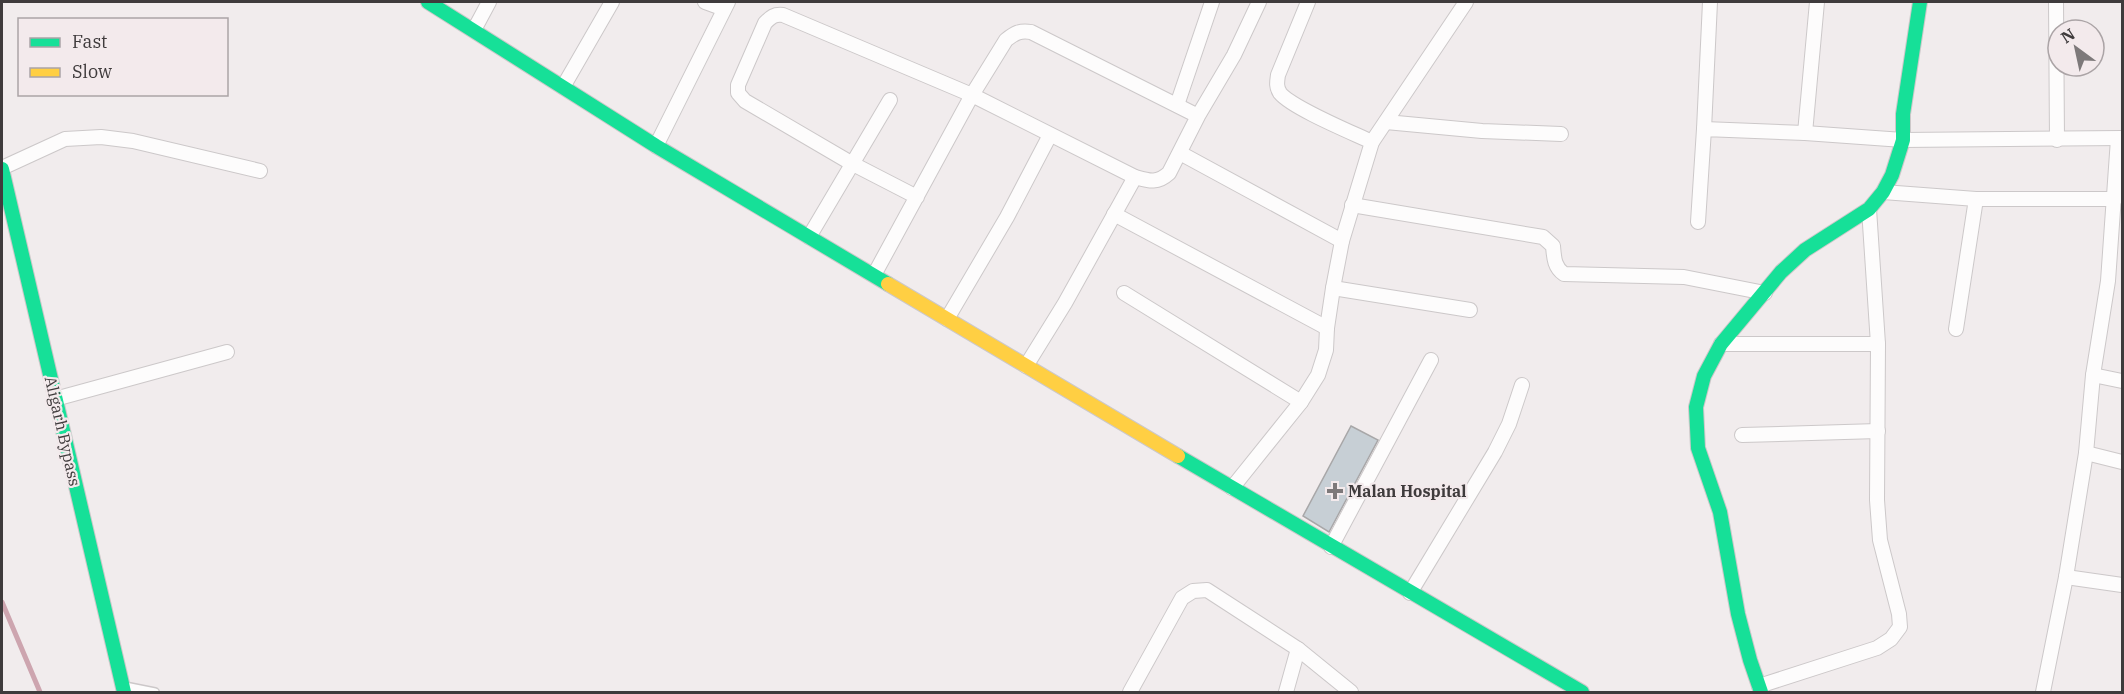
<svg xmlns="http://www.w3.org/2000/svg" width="2124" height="694" font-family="'IBM Plex Serif',serif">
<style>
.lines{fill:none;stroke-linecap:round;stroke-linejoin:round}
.stream{stroke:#cda5af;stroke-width:5}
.building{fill:#c7cfd5;stroke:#a8a7a8;stroke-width:1.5}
.lane-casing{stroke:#ccc8c9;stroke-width:10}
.street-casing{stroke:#ccc8c9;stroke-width:16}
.fast-casing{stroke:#ccc8c9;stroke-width:16}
.slow-casing{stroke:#ccc8c9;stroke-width:16}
.lane{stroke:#fdfcfc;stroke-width:7}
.street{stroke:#fdfcfc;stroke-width:14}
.fast{stroke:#16e098;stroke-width:14}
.slow{stroke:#ffcf43;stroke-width:14}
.poi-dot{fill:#7d797a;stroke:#f3eaec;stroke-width:2}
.labels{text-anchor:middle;stroke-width:4.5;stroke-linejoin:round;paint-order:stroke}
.street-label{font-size:16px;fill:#3f3b3c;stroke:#f3eaec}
.poi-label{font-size:16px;font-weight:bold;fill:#3f3b3c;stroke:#f3eaec;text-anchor:start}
</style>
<rect width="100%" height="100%" fill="#f1eced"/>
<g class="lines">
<polyline class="stream" points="2,602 40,692"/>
</g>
<polygon class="building" points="1351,426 1378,440 1329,532 1303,516"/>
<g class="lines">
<defs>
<polyline id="lane" points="125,686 155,692"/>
<g id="street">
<polyline points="705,2 724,9"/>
<path d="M 1308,2 L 1278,75 C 1277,82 1276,87 1280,93 C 1292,108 1353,133 1372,142"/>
<polyline points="2056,2 2057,140"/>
<polyline points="474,30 489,2"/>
<polyline points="563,87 612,2"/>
<polyline points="1177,105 1212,2"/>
<path d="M 1198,116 L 1031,32 C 1020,30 1015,33 1006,40 L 972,95 L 1135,177 C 1149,181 1157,184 1169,173 L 1198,116 L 1234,55 L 1259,2"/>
<polyline points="1386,122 1482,131 1561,134"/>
<polyline points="1704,129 1710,2"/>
<polyline points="1805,133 1817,2"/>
<polyline points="656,146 728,2"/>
<polyline points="1180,153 1342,241"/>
<polyline points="2,168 65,139 101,137 133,141 260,171"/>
<polyline points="1883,192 1976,199 1956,329"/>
<polyline points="1976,199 2115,199"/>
<path d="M 1352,205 L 1543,237 L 1553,246 C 1554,257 1554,267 1564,274 L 1684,277 L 1765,293"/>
<polyline points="1114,214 1327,328"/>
<polyline points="1698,222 1704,129 1805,133 1903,140 2122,138"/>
<polyline points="809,237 890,100"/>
<path d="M 874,275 L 972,95 L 783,15 C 774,14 771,17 765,23 L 738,85 L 738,93 L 745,101 L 851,163 L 917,197"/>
<polyline points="1333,288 1470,310"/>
<polyline points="1124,293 1301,402"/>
<polyline points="947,319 1007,217 1050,135"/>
<polyline points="1721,344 1878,344"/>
<polyline points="1026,366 1065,303 1135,177"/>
<polyline points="2093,375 2122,381"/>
<polyline points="55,399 227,352"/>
<polyline points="1742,435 1878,431"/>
<polyline points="2086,453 2122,462"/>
<polyline points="1232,488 1301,402 1318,375 1326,350 1327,328 1333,288 1342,241 1372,142 1466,2"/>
<polyline points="1331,547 1431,360"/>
<polyline points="2066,577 2122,585"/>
<polyline points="1410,593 1495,452 1509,424 1522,385"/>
<polyline points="1298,649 1351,692"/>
<polyline points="1759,686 1877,648 1891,639 1900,627 1899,614 1880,540 1877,500 1878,344 1869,209"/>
<polyline points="1130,692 1182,598 1193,591 1207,590 1298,649 1286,692"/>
<polyline points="2043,692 2066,577 2086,453 2093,375 2108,281 2118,139"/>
</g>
<g id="fast">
<polyline points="428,2 656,146 888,284"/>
<polyline points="2,169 124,692"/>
<polyline points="1178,456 1582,692"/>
<polyline points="1761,692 1750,660 1738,614 1720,512 1698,448 1696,407 1704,376 1721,344 1781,272 1805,250 1869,209 1883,192 1892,175 1903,140 1903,114 1920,2"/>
</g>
<polyline id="slow" points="888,284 1178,456"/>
</defs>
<use href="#lane" class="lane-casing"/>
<use href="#street" class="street-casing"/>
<use href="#fast" class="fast-casing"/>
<use href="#slow" class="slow-casing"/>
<use href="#lane" class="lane"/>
<use href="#street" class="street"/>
<use href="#fast" class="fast"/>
<use href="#slow" class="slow"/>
</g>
<path class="poi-dot" d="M1332 482h6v6h6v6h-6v6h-6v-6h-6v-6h6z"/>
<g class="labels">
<g class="street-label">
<text transform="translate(63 431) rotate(77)" y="6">Aligarh Bypass</text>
</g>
<g class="poi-label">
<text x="1348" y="497">Malan Hospital</text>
</g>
</g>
<rect width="2124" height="694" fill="none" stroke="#3f3b3c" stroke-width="6"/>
<rect x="18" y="18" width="210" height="78" fill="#f3eaec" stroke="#aba4a6" stroke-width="1.5"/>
<rect x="30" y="38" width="30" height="9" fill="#16e098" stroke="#aba4a6" stroke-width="1.5"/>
<text x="72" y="48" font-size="18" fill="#3f3b3c">Fast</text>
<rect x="30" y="68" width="30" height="9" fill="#ffcf43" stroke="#aba4a6" stroke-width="1.5"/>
<text x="72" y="78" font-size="18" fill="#3f3b3c">Slow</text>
<g transform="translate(2076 48) rotate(327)"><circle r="28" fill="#f3eaec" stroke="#aba4a6" stroke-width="1.5"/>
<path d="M0-4.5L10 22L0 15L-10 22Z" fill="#7d797a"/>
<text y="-9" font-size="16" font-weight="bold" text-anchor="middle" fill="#3f3b3c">N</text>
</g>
</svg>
